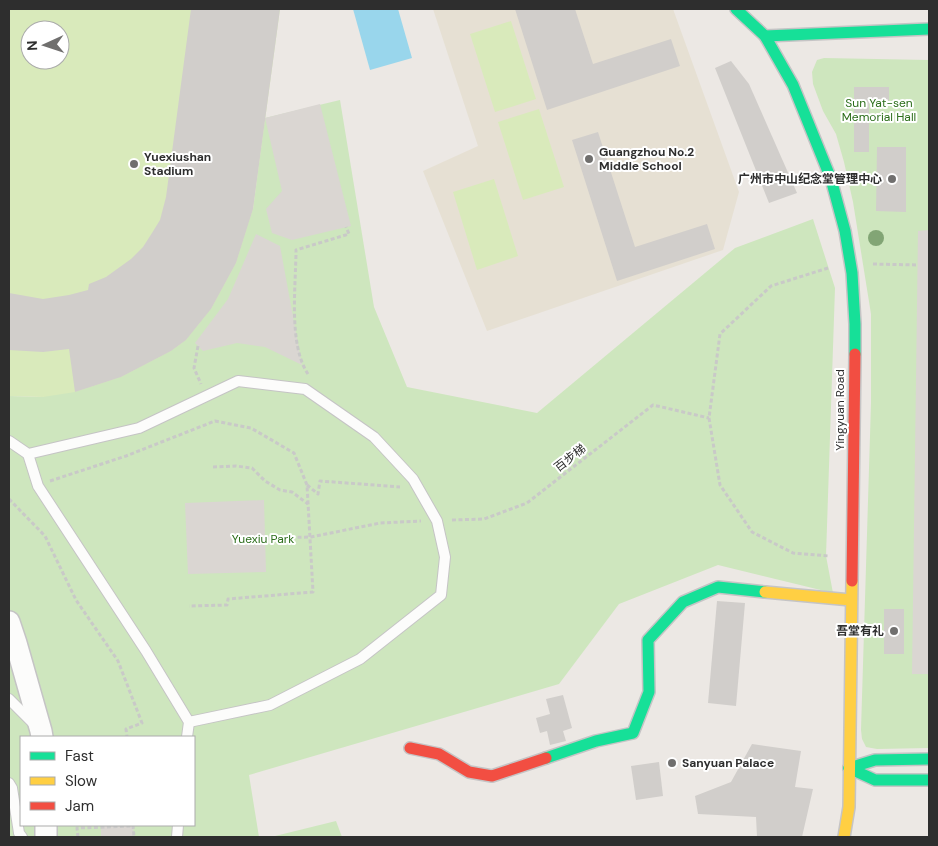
<svg xmlns="http://www.w3.org/2000/svg" width="938" height="846" font-family="'DM Sans','Noto Sans SC',sans-serif">
<style>
.education{fill:#e6e0d3}
.green{fill:#cee6be;fill-rule:evenodd}
.pitch{fill:#d9eabb;fill-rule:evenodd}
.plaza{fill:#dad6d2}
.water{fill:#99d6ec}
.building{fill:#d1cecb}
.lines{fill:none;stroke-linecap:round;stroke-linejoin:round}
.lane-casing{stroke:#c5c4c5;stroke-width:12}
.street-casing{stroke:#c5c4c5;stroke-width:24}
.fast-casing{stroke:#c5c4c5;stroke-width:14}
.slow-casing{stroke:#c5c4c5;stroke-width:14}
.jam-casing{stroke:#c5c4c5;stroke-width:14}
.path{stroke:#c9c9c8;stroke-width:3;stroke-dasharray:4 2.5;stroke-linecap:butt}
.lane{stroke:#fcfcfb;stroke-width:10}
.street{stroke:#fcfcfb;stroke-width:21}
.fast{stroke:#16e098;stroke-width:11}
.slow{stroke:#ffcf43;stroke-width:11}
.jam{stroke:#f24e42;stroke-width:11}
.tree{fill:#82a575}
.poi-dot{fill:#706f6e;stroke:#fff;stroke-width:2}
.labels{text-anchor:middle;stroke-width:4;stroke-linejoin:round;paint-order:stroke}
.park-label{font-size:12px;fill:#2c6e1b;stroke:#fff}
.poi-label{font-size:12px;font-weight:bold;fill:#2e2e2e;stroke:#fff;text-anchor:start}
.street-label{font-size:12px;fill:#2e2e2e;stroke:#fff}
</style>
<rect width="100%" height="100%" fill="#ece8e4"/>
<polygon class="education" points="433,9 673,9 739,192 723,250 487,331 423,171 478,146"/>
<g class="green">
<polygon points="824,58 929,60 929,748 877,749 866,747 862,739 861,730 871,403 871,314 853,202 844,162 836,134 823,111 813,84 812,72 817,60"/>
<path d="M 340,100 L 374,307 L 407,387 L 537,413 L 735,248 L 813,219 L 835,288 L 826,556 L 833,593 L 718,565 L 619,604 L 559,684 L 249,775 L 259,837 L 9,837 L 9,396 L 43,397 L 253,209 L 265,118 ZM 21,737 L 194,737 L 194,825 L 21,825 Z"/>
<polygon points="336,821 342,837 271,837"/>
</g>
<g class="pitch">
<path d="M 9,9 L 280,9 L 253,209 L 236,263 L 211,309 L 186,340 L 171,351 L 121,377 L 75,392 L 43,397 L 9,396 ZM 30,30 L 60,30 L 60,60 L 30,60 Z"/>
<polygon points="511,21 536,99 495,112 470,34"/>
<polygon points="539,109 564,187 523,200 498,122"/>
<polygon points="494,179 518,256 477,270 453,192"/>
</g>
<g class="plaza">
<polygon points="320,104 351,226 292,240 272,233 266,209 282,191 265,118"/>
<polygon points="929,230 929,674 912,674 918,231"/>
<polygon points="256,234 280,246 302,365 265,347 237,343 203,351 195,343 228,299"/>
<polygon points="264,500 266,572 188,574 185,503"/>
<polygon points="101,825 133,825 134,837 101,837"/>
</g>
<polygon class="water" points="353,9 398,9 412,58 370,70"/>
<g class="building">
<polygon points="191,9 280,9 253,209 236,263 211,309 186,340 171,351 121,377 75,392 69,349 43,352 9,350 9,293 43,299 69,295 88,290 89,284 106,277 131,259 143,247 152,233 160,220 166,197"/>
<polygon points="515,9 575,9 593,64 671,39 680,66 547,110"/>
<polygon points="731,61 749,84 797,193 769,203 715,68"/>
<polygon points="854,87 889,87 889,104 869,104 869,152 854,152"/>
<polygon points="598,132 635,247 707,224 715,249 617,281 572,140"/>
<polygon points="877,147 906,147 906,212 876,211"/>
<polygon points="717,601 745,603 736,706 708,703"/>
<rect x="884" y="609" width="20" height="45"/>
<polygon points="563,695 572,728 563,731 566,741 550,745 547,731 540,733 536,718 550,714 546,699"/>
<polygon points="752,744 801,751 795,787 813,789 802,837 757,837 756,817 698,814 695,796 731,782"/>
<polygon points="659,762 663,796 636,800 631,766"/>
</g>
<g class="lines">
<defs>
<g id="lane">
<polyline points="9,441 28,454 139,428 238,381 305,389 374,437 413,479 437,521 445,557 441,595 360,659 270,705 189,722"/>
<polyline points="28,454 38,486 146,651 189,722 187,737"/>
<polyline points="9,699 35,725"/>
<polyline points="9,783 12,788 19,833 22,837"/>
<polyline points="177,837 178,825"/>
</g>
<g id="street">
<polyline points="9,622 16,643 41,731 42,737"/>
<polyline points="46,825 46,837"/>
</g>
<g id="fast">
<polyline points="736,9 765,36 793,85 831,179 845,231 852,273 855,324 855,354"/>
<polyline points="765,36 929,29"/>
<polyline points="546,758 596,741 633,733 649,692 648,640 683,602 718,587 765,592"/>
<polyline points="849,768 875,780 929,780"/>
<polyline points="849,768 875,760 929,759"/>
</g>
<g id="slow">
<polyline points="765,592 851,600"/>
<polyline points="844,837 849,807 852,581"/>
</g>
<g id="jam">
<polyline points="852,581 855,354"/>
<polyline points="410,748 439,754 469,772 492,776 546,758"/>
</g>
</defs>
<use href="#lane" class="lane-casing"/>
<use href="#street" class="street-casing"/>
<use href="#fast" class="fast-casing"/>
<use href="#slow" class="slow-casing"/>
<use href="#jam" class="jam-casing"/>
<g class="path">
<polyline points="873,264 918,265"/>
<polyline points="828,268 771,286 720,334 709,418 720,485 752,532 793,553 829,556"/>
<polyline points="198,346 194,368 201,384"/>
<path d="M 308,374 C 288,344 296,285 296,250 L 349,234 L 346,227"/>
<polyline points="213,467 236,466 252,468 265,481 280,490 292,492 308,504"/>
<polyline points="50,481 126,456 215,421 251,428 294,453 307,485 313,592 228,599 227,605 189,606"/>
<polyline points="307,485 318,494 320,481 400,487"/>
<polyline points="9,499 45,536 76,600 118,661 142,723 126,729 127,737"/>
<polyline points="452,520 484,519 527,503 653,405 709,418"/>
<polyline points="265,538 311,537 380,523 421,521"/>
<polyline points="133,825 134,837"/>
<polyline points="78,837 77,828 133,826"/>
</g>
<use href="#lane" class="lane"/>
<use href="#street" class="street"/>
<use href="#fast" class="fast"/>
<use href="#slow" class="slow"/>
<use href="#jam" class="jam"/>
</g>
<circle class="tree" cx="876" cy="238" r="8"/>
<g class="poi-dot">
<circle cx="589" cy="159" r="5"/>
<circle cx="134" cy="164" r="5"/>
<circle cx="892" cy="179" r="5"/>
<circle cx="894" cy="631" r="5"/>
<circle cx="672" cy="763" r="5"/>
</g>
<g class="labels">
<g class="park-label">
<text x="879" y="107">Sun Yat-sen<tspan x="879" dy="14">Memorial Hall</tspan></text>
<text x="263" y="543">Yuexiu Park</text>
</g>
<g class="poi-label">
<text x="599" y="156">Guangzhou No.2<tspan x="599" dy="14">Middle School</tspan></text>
<text x="144" y="161">Yuexiushan<tspan x="144" dy="14">Stadium</tspan></text>
<text x="882" y="183" text-anchor="end">广州市中山纪念堂管理中心</text>
<text x="884" y="635" text-anchor="end">吾堂有礼</text>
<text x="682" y="767">Sanyuan Palace</text>
</g>
<g class="street-label">
<text transform="translate(840 410) rotate(-90)" y="4">Yingyuan Road</text>
<text transform="translate(570 458) rotate(-38)" y="4">百步梯</text>
</g>
</g>
<rect width="938" height="846" fill="none" stroke="#2e2e2e" stroke-width="20"/>
<rect x="20" y="736" width="175" height="90" fill="#ffffff" stroke="#ababab"/>
<rect x="30" y="752" width="25" height="8" fill="#16e098" stroke="#ababab"/>
<text x="65" y="761" font-size="15" fill="#2e2e2e">Fast</text>
<rect x="30" y="777" width="25" height="8" fill="#ffcf43" stroke="#ababab"/>
<text x="65" y="786" font-size="15" fill="#2e2e2e">Slow</text>
<rect x="30" y="802" width="25" height="8" fill="#f24e42" stroke="#ababab"/>
<text x="65" y="811" font-size="15" fill="#2e2e2e">Jam</text>
<g transform="translate(45 45) rotate(267)"><circle r="24" fill="#ffffff" stroke="#ababab"/>
<path d="M0-4L9 19L0 12L-9 19Z" fill="#706f6e"/>
<text y="-8" font-size="14" font-weight="bold" text-anchor="middle" fill="#2e2e2e">N</text>
</g>
</svg>
